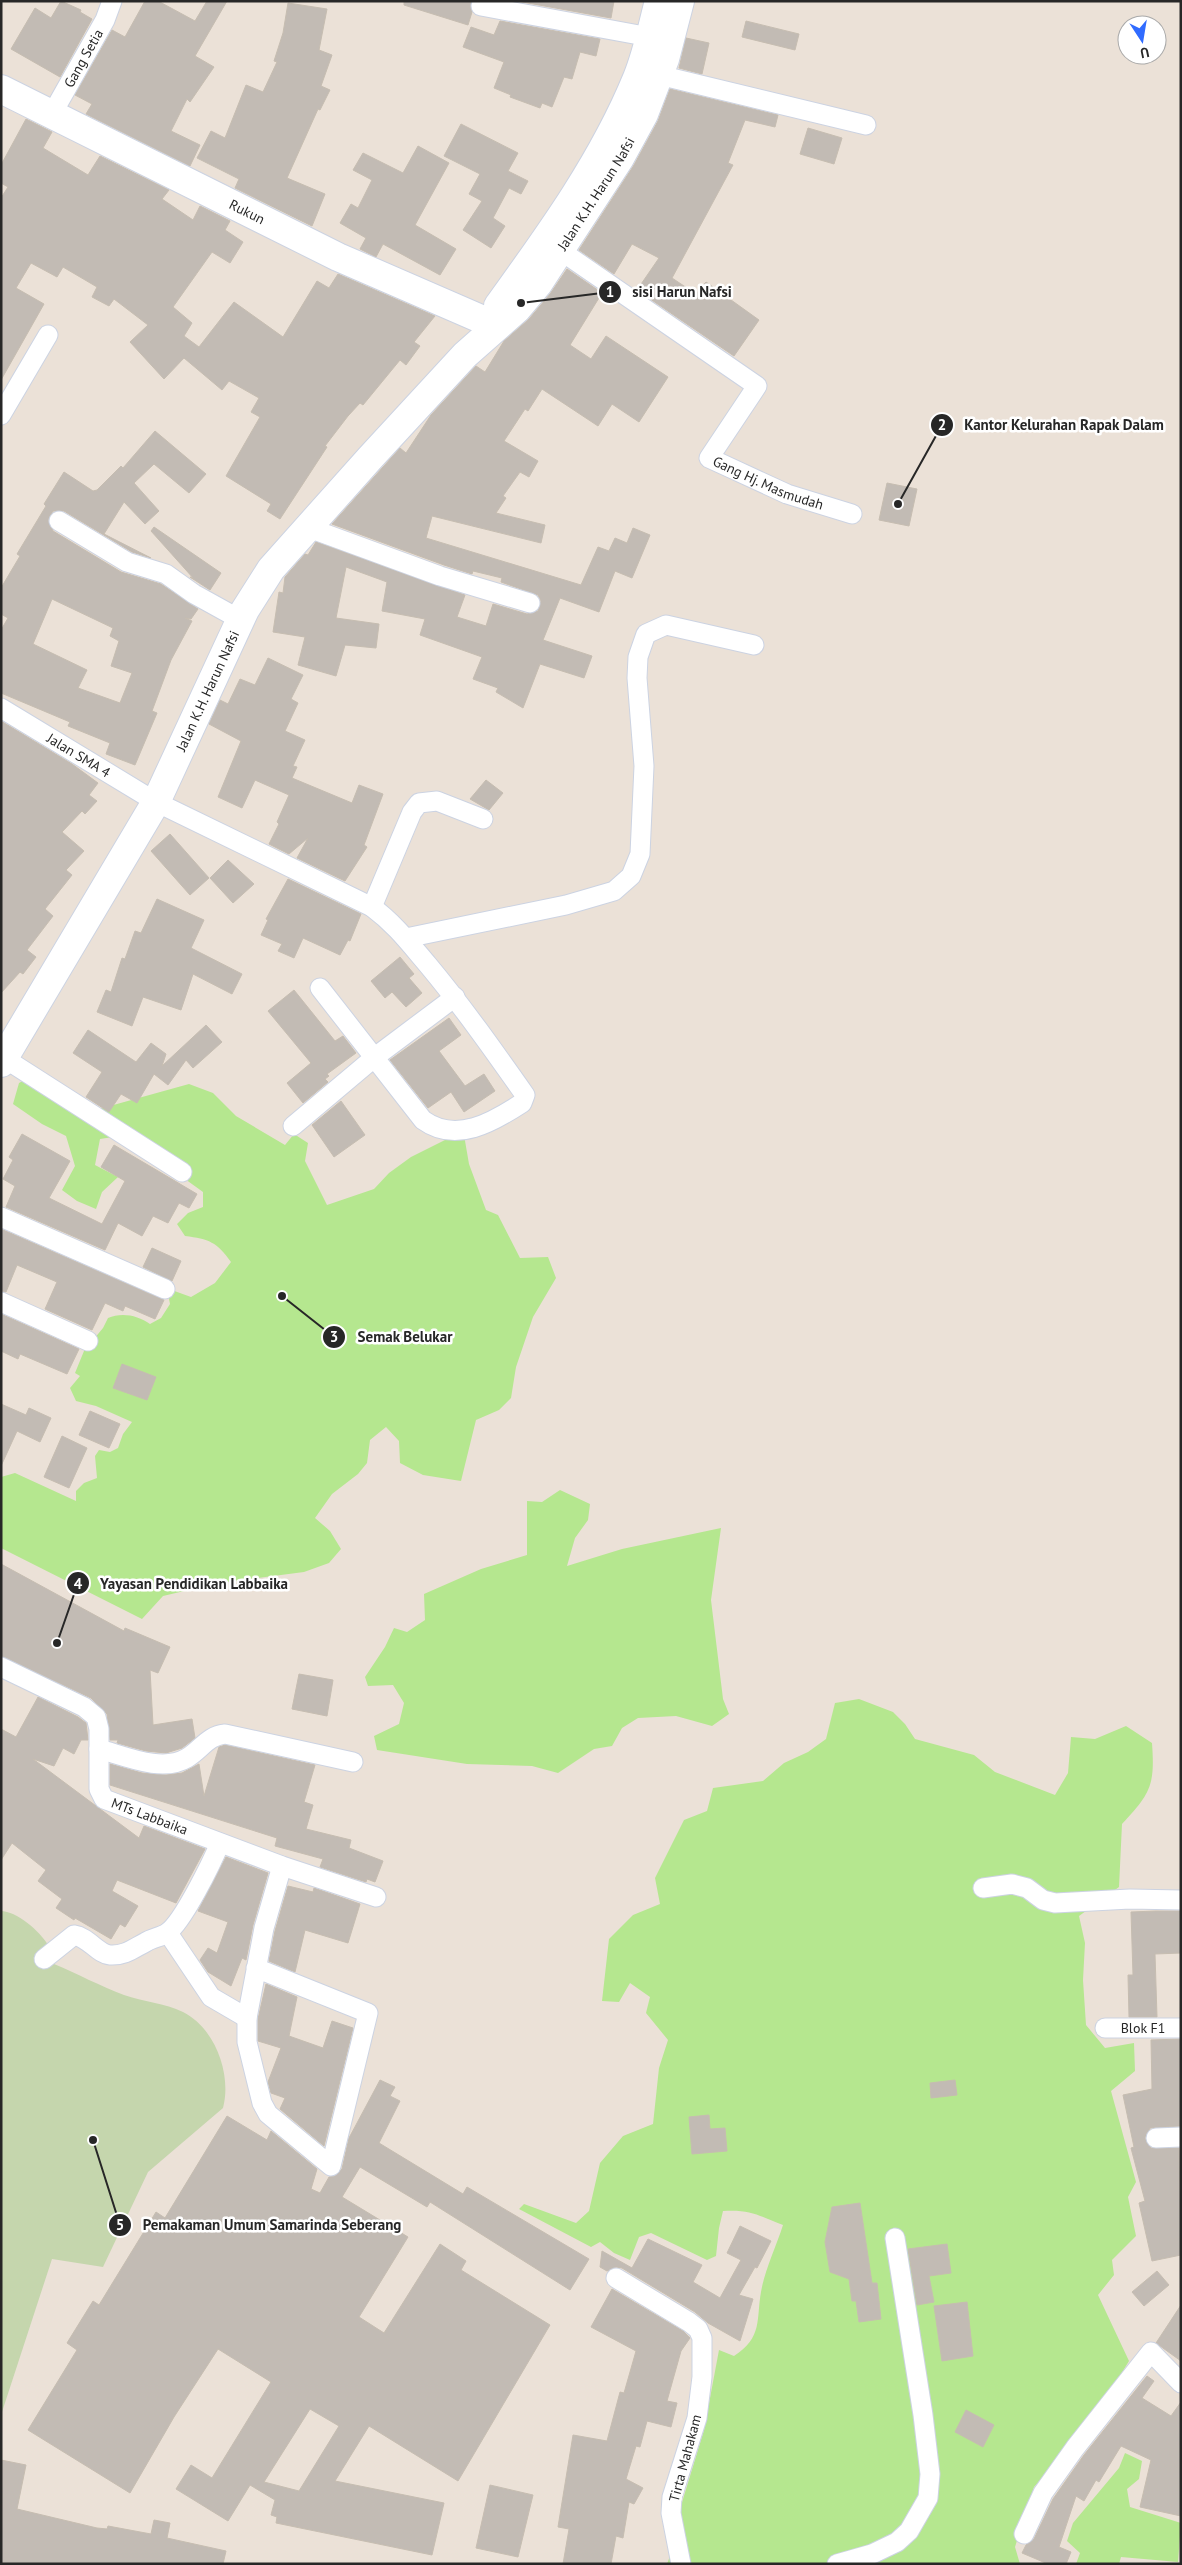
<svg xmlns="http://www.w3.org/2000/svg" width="1182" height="2565" font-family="'PT Sans',sans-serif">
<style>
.green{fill:#b5e78f}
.cemetery{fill:#c5d6ad}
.building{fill:#c2bbb4;stroke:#c6bdb1;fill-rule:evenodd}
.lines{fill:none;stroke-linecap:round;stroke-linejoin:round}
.street-casing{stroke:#ccd3e2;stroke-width:21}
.secondary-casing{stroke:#ccd3e2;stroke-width:30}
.street{stroke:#fff;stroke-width:19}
.secondary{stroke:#fff;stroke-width:28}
.labels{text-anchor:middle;stroke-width:5;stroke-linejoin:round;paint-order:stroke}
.street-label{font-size:14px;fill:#272727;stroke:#fff}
.leader{fill:none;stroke:#272727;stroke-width:2}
.callout-dot{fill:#272727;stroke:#fff;stroke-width:2}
.mark-label{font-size:15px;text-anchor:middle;font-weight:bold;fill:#fff}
.callout-label{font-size:15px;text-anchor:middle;font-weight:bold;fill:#272727;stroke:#fff;stroke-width:5;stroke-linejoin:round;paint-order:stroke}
</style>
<rect width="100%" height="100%" fill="#ebe1d7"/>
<g class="green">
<path d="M 32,1076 L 99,1109 L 189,1084 L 213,1093 L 236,1116 L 285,1145 L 294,1134 L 308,1143 L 305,1161 L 327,1205 L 374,1189 L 389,1173 L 411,1157 L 445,1140 L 464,1135 L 469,1164 L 486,1210 L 498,1215 L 520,1258 L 548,1257 L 556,1278 L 533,1317 L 516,1367 L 511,1398 L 499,1410 L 476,1420 L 461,1481 L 423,1475 L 400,1463 L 399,1441 L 386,1427 L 370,1440 L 367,1463 L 358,1474 L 332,1494 L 315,1518 L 330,1531 L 341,1549 L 329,1563 L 304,1572 L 218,1583 L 163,1596 L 142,1619 L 1,1548 L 1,1477 L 15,1473 L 76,1501 L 76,1491 L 84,1483 L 97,1478 L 95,1456 L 99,1450 L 110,1452 L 118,1448 L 123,1434 L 132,1422 L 96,1406 L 76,1401 L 70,1388 L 80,1376 L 75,1373 L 84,1351 L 103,1328 L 108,1318 C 121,1312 138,1315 150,1324 L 161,1318 L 170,1304 L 168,1294 L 144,1280 L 191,1297 L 215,1283 L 231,1262 C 217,1242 209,1239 185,1236 L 177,1224 L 188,1213 L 203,1207 L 203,1192 L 185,1179 L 113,1137 L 100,1139 L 95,1165 L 118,1177 L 102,1192 L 96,1209 L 77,1201 L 62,1190 L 75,1166 L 66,1136 L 42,1124 L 13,1104 L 19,1083 Z"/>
<polygon points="560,1490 590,1504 588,1520 575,1538 567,1566 622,1549 721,1528 711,1600 723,1699 729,1714 712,1726 676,1716 638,1718 622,1728 612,1746 594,1749 558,1773 532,1766 467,1764 377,1750 374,1736 399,1724 404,1703 393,1685 368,1686 365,1677 385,1647 394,1628 407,1632 425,1620 424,1594 481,1569 527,1555 527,1501 542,1502"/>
<path d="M 859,1699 L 893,1712 L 905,1724 L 915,1739 L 974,1755 L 995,1772 L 1055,1795 L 1068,1773 L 1071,1737 L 1095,1739 L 1126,1726 L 1152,1743 C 1155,1785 1151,1793 1122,1824 L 1119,1887 L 1079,1916 L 1085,1943 L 1083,1980 L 1086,2025 L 1105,2048 L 1134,2043 L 1135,2071 L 1111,2091 L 1136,2182 L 1128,2197 L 1136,2236 L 1112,2260 L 1114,2275 L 1098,2295 L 1129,2361 L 1104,2402 L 1065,2452 L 1034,2487 L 1015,2547 L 1020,2564 L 667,2564 L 680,2530 L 680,2509 L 704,2430 L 719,2350 L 734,2356 C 763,2337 756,2320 761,2292 C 765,2269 776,2247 783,2225 C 760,2216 750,2209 723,2211 L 719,2228 L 716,2256 L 707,2260 L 651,2233 L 639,2237 L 630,2260 L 614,2253 L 600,2242 L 591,2247 L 519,2209 L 524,2204 L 576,2223 L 589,2211 L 600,2163 L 623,2136 L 653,2124 L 659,2068 L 668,2040 L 646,2013 L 650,1997 L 630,1983 L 619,2002 L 602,2001 L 609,1939 L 633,1915 L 660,1904 L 655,1878 L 684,1820 L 707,1811 L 713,1788 L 763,1781 L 784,1763 L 808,1752 L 826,1739 L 835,1703 Z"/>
<polygon points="1125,2453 1142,2461 1139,2479 1127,2489 1130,2507 1181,2523 1178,2562 1121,2557 1119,2564 1076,2564 1080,2553 1067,2541 1073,2523 1119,2468"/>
</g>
<path class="cemetery" d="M 1,1911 C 16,1911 40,1931 48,1945 C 51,1951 52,1958 54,1964 C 78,1974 100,1986 124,1995 C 143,2002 165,2003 183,2012 C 215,2028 232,2074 223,2108 L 148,2172 L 103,2267 L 52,2259 L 1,2415 Z"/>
<g class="building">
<polygon points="61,1 81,10 80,12 92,19 60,77 11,49 35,8 51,18"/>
<polygon points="145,1 158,1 195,21 207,1 227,1 195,56 214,67 190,102 187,99 171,131 200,145 190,166 86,114 92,104 75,95 112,30 125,37"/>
<polygon points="404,1 471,1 472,12 468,25 404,5"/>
<polygon points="517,1 614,1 611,18"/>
<polygon points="288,3 327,9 319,50 332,55 321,86 330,90 320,110 318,109 287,178 325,194 312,226 235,188 239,179 197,158 211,131 225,138 246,85 263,92 277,62 274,61 283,33"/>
<polygon points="500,21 600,39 596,56 580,52 572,79 564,77 552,107 542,103 540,108 510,97 511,95 494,88 504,62 463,47 471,27 494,35"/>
<polygon points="746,21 799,34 795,50 742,37"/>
<polygon points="686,38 709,43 702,74 679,68"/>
<polygon points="670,89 778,115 775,127 745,120 728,163 733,165 672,278 696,294 706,282 759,320 734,356 637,290 659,258 632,244 614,274 579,250 634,165 658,121"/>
<polygon points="26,119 52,132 43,148 88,175 100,156 169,190 162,199 193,220 200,206 230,221 225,230 243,242 230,263 212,252 173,307 192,323 184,336 199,347 234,302 283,337 317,281 329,288 338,274 435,316 414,342 420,346 406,365 400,360 363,405 360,403 348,416 325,446 327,447 280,519 267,511 271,504 226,476 260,417 251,412 259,398 229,381 222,390 184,358 164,379 130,342 148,325 114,299 109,306 92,297 97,287 63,267 57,277 31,263 16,288 44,304 1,380 1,198 8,187 1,183 1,165"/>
<polygon points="461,124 518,153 508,171 528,181 521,194 509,188 493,218 505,226 491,248 463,230 482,201 469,194 480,174 444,156"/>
<polygon points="808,128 842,138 834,164 800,154"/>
<polygon points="418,146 449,163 415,225 456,249 440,275 383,244 376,257 360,249 366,238 340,223 351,204 358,208 372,180 353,170 363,153 403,173"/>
<polygon points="567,269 602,293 570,345 591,359 606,336 668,377 639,422 612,404 598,426 542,389 528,411 525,409 504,441 538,461 529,477 520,472 503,496 506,498 496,513 545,525 541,543 432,516 426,538 581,585 598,547 609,551 615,538 627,543 633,528 650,535 632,578 615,571 599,612 560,598 543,640 592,656 584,678 540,664 523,708 496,692 498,688 473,679 482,657 420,635 425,619 382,611 387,582 346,567 336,618 379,624 376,648 345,645 336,676 298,665 305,637 273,632 279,592 283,593 285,577 305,554 308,555 316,542 465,595 457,617 486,626 493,604 527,614 538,611 541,601 538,595 501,582 502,578 473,571 472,574 444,565 332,524 400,448 406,453 431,415 476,366 485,372 504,341 529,319 550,294"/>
<path d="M 155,431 L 206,474 L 189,493 L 154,464 L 134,483 L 159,511 L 145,524 L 124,502 L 104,534 L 151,558 L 132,552 L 64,511 L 53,511 L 48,520 L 53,531 L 121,572 L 161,584 L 198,609 L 191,619 L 185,618 L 192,621 L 171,660 L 152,711 L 157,713 L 135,765 L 106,754 L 110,743 L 68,726 L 70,722 L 1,693 L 1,630 L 8,618 L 1,614 L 1,588 L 20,556 L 17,554 L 46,506 L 44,504 L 64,472 L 93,491 L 97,490 L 121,466 L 123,468 ZM 52,599 L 113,628 L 110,636 L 119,641 L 111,666 L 132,673 L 120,703 L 78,688 L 87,670 L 33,644 Z"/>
<polygon points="887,483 917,489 909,526 879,520"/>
<polygon points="154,527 221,573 210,590 190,577 194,579 151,531"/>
<polygon points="268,658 303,675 291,699 298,703 285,731 305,740 293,766 297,767 292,778 352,803 359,785 383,794 364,845 367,847 345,881 297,858 308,838 289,854 269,844 279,824 277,822 289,795 255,780 242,808 218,797 241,741 209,724 220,700 228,704 240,679 255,685"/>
<polygon points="1,721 72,764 98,783 89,795 97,801 85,814 82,811 62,832 84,851 66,870 72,875 45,909 53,916 27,950 36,957 23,974 20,972 1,993"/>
<polygon points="486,780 503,793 489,810 470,799"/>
<polygon points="170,834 209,878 190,895 151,851"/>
<polygon points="228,860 254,884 233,903 210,878"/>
<polygon points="288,879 361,914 350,941 348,940 340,955 303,938 294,958 278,951 282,944 261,935 268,920 266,919"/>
<polygon points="157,899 204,920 191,948 242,974 232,994 193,974 181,1010 143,997 132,1026 97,1012 106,990 111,992 122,958 125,959 135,931 141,933"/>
<polygon points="400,957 414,974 409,978 422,993 406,1007 392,992 385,998 371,981"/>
<polygon points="294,990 335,1041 343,1036 356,1053 327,1074 329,1076 325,1079 328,1082 303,1103 287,1083 311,1063 268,1011"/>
<polygon points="449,1018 461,1035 439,1051 465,1086 484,1074 495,1091 464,1112 451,1092 428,1108 390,1060"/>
<polygon points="206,1025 222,1042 193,1068 186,1060 168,1085 154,1074 137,1103 121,1094 109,1112 86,1097 102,1072 73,1053 88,1030 136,1062 151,1043 166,1054 162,1066"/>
<polygon points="341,1101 365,1135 334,1157 312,1125"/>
<polygon points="22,1134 70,1161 49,1198 102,1224 125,1181 101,1167 114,1145 197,1194 189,1208 179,1203 168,1223 153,1216 142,1236 118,1223 105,1250 6,1207 15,1186 3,1179 13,1160 9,1157"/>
<polygon points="1,1229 164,1300 155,1319 125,1306 123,1311 105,1303 92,1330 45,1309 57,1282 17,1265 6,1292 1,1291"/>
<polygon points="152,1248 181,1261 172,1281 143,1267"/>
<polygon points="1,1314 79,1349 67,1374 20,1354 18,1359 1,1351"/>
<polygon points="122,1364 156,1377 147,1400 113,1388"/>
<polygon points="1,1404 26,1415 29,1408 51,1418 40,1442 17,1431 1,1466"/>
<polygon points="90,1411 120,1424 109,1448 79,1435"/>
<polygon points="62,1436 87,1448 69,1488 44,1477"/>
<polygon points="1,1564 124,1631 125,1628 170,1647 158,1673 150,1670 153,1725 192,1719 195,1738 182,1748 166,1753 146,1751 117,1743 118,1740 110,1740 107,1714 91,1698 1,1656"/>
<polygon points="299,1674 333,1680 327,1716 292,1709"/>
<polygon points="38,1697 78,1717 86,1723 88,1740 81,1740 74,1754 63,1748 54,1766 33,1759 139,1838 144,1826 205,1849 176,1903 117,1880 112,1891 138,1906 125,1927 120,1924 111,1939 75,1918 74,1920 56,1908 62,1899 38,1881 46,1870 12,1843 1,1860 1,1729 16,1737"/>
<polygon points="225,1745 315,1765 304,1802 313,1805 306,1829 351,1840 349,1848 383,1861 375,1882 367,1879 366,1882 320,1867 323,1859 275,1846 277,1838 110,1785 110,1764 142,1773 166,1775 182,1773 199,1764 204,1796 219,1747"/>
<polygon points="226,1857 268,1873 253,1925 246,1960 242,1958 231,1986 208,1972 200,1960 208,1948 217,1953 228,1922 198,1911"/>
<polygon points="288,1886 313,1892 314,1888 360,1904 348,1943 305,1930 295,1972 269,1961 275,1931"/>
<polygon points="1156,1911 1181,1911 1181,1953 1155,1954 1157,2017 1129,2017 1128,1975 1133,1975 1131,1912"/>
<polygon points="266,1984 297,1997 289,2036 323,2048 332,2021 353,2028 324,2146 280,2109 285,2098 271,2093 268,2082 281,2048 258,2041 258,2019"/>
<polygon points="1181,2039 1181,2126 1150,2128 1145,2138 1151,2148 1179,2148 1181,2255 1152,2261 1139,2203 1145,2201 1131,2148 1134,2147 1123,2095 1152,2089 1151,2040"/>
<path d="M 380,2080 L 395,2087 L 390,2096 L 400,2101 L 379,2143 L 463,2194 L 467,2187 L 589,2259 L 570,2290 L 430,2202 L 427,2207 L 360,2167 L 342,2197 L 408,2237 L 359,2317 L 384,2333 L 440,2244 L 466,2261 L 461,2270 L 550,2325 L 458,2481 L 369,2426 L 335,2481 L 444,2503 L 432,2555 L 276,2523 L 277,2517 L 271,2515 L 275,2500 L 250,2485 L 228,2521 L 176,2489 L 191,2465 L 212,2478 L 271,2382 L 218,2349 L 174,2417 L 130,2493 L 28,2430 L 77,2350 L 67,2343 L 93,2301 L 99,2305 L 156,2212 L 165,2218 L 227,2116 L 267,2140 L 271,2131 L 317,2169 L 311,2189 L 320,2193 L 329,2177 L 335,2176 L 342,2169 L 349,2138 ZM 310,2409 L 339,2426 L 299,2491 L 264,2482 Z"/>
<polygon points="955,2080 957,2095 931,2098 930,2083"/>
<polygon points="709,2115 710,2129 725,2128 727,2151 692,2154 689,2117"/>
<polygon points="860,2203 872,2283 877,2283 881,2319 859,2322 856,2301 852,2301 849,2279 830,2272 825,2242 832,2207"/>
<polygon points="740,2226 771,2241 757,2268 755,2267 739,2295 753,2299 740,2341 708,2323 695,2312 622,2268 616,2267 607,2271 600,2267 602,2251 632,2268 648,2239 702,2265 693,2282 720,2298 741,2260 727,2253"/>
<polygon points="947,2244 951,2273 929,2276 934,2302 917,2305 908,2249"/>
<polygon points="1157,2271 1169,2285 1144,2306 1132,2292"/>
<polygon points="612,2289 683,2331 690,2338 681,2351 667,2401 677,2403 671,2427 647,2421 640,2447 636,2446 626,2479 643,2488 634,2504 629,2502 623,2538 616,2536 611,2564 563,2564 569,2529 558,2527 573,2435 607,2441 620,2392 624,2393 636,2351 591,2327"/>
<polygon points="967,2302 973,2356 942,2361 934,2306"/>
<polygon points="1181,2305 1181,2361 1156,2343"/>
<polygon points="1147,2376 1154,2381 1142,2398 1171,2416 1181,2402 1181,2516 1140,2507 1151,2460 1121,2446 1099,2482 1096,2480 1084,2501 1076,2496 1059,2547 1071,2552 1066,2564 1048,2564 1022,2553 1026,2545 1034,2539 1053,2499 1084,2455"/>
<polygon points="966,2410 994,2425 983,2447 955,2432"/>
<polygon points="1,2460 26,2465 17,2509 97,2528 107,2529 108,2526 151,2534 154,2520 170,2523 167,2538 226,2551 223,2564 1,2564"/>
<polygon points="490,2485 533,2495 518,2557 476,2548"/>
</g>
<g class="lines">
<defs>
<g id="street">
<polyline points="481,6 650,37"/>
<polyline points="659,75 866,125"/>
<path id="s1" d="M 52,114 L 105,20 L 112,1"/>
<path id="s2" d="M 561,251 L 757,386 L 709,458 L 787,494 L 852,514"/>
<polyline points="1,415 48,335"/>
<polyline points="59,521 127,562 166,574 194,594 241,620"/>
<polyline points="309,528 440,576 530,603"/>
<path id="s3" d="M 1,708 L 156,802 L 372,907 C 395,924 410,944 428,965 C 463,1007 494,1051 525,1095 L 522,1103 C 493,1122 456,1144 423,1120 L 320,988"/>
<polyline points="372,907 412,812 419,803 437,801 483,819"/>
<polyline points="406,938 566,905 614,891 631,876 640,854 644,766 637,678 638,657 646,634 666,625 754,645"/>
<polyline points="4,1058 182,1172"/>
<polyline points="293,1126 375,1057 455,997"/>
<polyline points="1,1217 165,1289"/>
<polyline points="1,1302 88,1341"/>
<path id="s4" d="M 1,1667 L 84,1707 L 96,1717 L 99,1729 L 99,1789 L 104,1799 L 282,1866 L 376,1897"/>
<path d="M 99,1749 C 125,1756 162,1773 187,1758 C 202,1749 207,1736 225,1734 L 353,1762"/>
<polyline points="983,1888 1012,1884 1027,1888 1043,1900 1055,1903 1130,1899 1181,1900"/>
<polyline points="168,1933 211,1997 247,2018"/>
<path d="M 44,1959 L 74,1935 C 88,1937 98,1954 110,1955 C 125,1956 134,1948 146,1942 C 152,1938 161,1937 167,1933 C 183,1922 212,1862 220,1843"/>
<polyline points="256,1968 368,2013 331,2166 268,2114 262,2103 247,2042 247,2018 264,1928 282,1866"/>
<path id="s5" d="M 1105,2028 L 1181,2028"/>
<polyline points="1156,2138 1181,2137"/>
<polyline points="616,2278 689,2322 698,2329 702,2338 702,2377 697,2418 672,2497 671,2513 681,2564"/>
<polyline points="1024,2534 1043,2493 1075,2448 1151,2352 1181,2383"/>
<polyline points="837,2564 872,2554 897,2542 909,2531 928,2498 930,2474 923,2415 895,2238"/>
</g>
<g id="secondary">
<path id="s6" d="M 1,89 L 338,257 L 497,326"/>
<path d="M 498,306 C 550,234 603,161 637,78 C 647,54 652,27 659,1"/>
<path id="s7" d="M 1,1063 L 156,802 L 245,610 L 271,569 L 370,458 L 465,355 L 517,309 L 538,284 L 620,158 L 644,114 L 665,59 L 680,1"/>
</g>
</defs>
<use href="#street" class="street-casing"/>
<use href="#secondary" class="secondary-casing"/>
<use href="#street" class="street"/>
<use href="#secondary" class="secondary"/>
</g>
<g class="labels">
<g class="street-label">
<text dy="5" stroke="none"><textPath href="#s1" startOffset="64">Gang Setia</textPath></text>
<text dy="5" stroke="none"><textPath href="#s7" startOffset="1062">Jalan K.H. Harun Nafsi</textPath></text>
<text dy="5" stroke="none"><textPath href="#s6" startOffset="275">Rukun</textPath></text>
<text dy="5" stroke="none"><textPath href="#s2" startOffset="389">Gang Hj. Masmudah</textPath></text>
<text dy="5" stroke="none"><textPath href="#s7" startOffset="426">Jalan K.H. Harun Nafsi</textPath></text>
<text dy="5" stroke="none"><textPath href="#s3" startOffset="91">Jalan SMA 4</textPath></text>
<text dy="5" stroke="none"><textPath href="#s4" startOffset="240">MTs Labbaika</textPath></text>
<text dy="5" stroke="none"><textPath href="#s5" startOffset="38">Blok F1</textPath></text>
<text transform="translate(685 2458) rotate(-75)" y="5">Tirta Mahakam</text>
</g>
</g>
<path class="leader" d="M521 303L610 292M898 504L942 425M282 1296L334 1337M57 1643L78 1583M93 2140L120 2225"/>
<g class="callout-dot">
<circle cx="521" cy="303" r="5"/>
<circle cx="898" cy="504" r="5"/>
<circle cx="282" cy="1296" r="5"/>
<circle cx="57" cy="1643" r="5"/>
<circle cx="93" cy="2140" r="5"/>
<circle cx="610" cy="292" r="12"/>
<circle cx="942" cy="425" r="12"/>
<circle cx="334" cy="1337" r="12"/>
<circle cx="78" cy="1583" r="12"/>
<circle cx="120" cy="2225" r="12"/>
</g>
<g class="mark-label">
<text x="610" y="297">1</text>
<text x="942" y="430">2</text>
<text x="334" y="1342">3</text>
<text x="78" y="1589">4</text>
<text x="120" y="2230">5</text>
</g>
<g class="callout-label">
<text x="682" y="297">sisi Harun Nafsi</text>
<text x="1064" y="430">Kantor Kelurahan Rapak Dalam</text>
<text x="405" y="1342">Semak Belukar</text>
<text x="194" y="1589">Yayasan Pendidikan Labbaika</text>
<text x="272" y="2230">Pemakaman Umum Samarinda Seberang</text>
</g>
<rect width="1182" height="2565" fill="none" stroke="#272727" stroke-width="5"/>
<g transform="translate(1142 40) rotate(168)"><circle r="24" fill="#ffffff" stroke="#a9a9a9"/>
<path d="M0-4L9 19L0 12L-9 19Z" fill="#306bff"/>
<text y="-8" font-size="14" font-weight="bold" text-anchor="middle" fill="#272727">U</text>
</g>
</svg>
